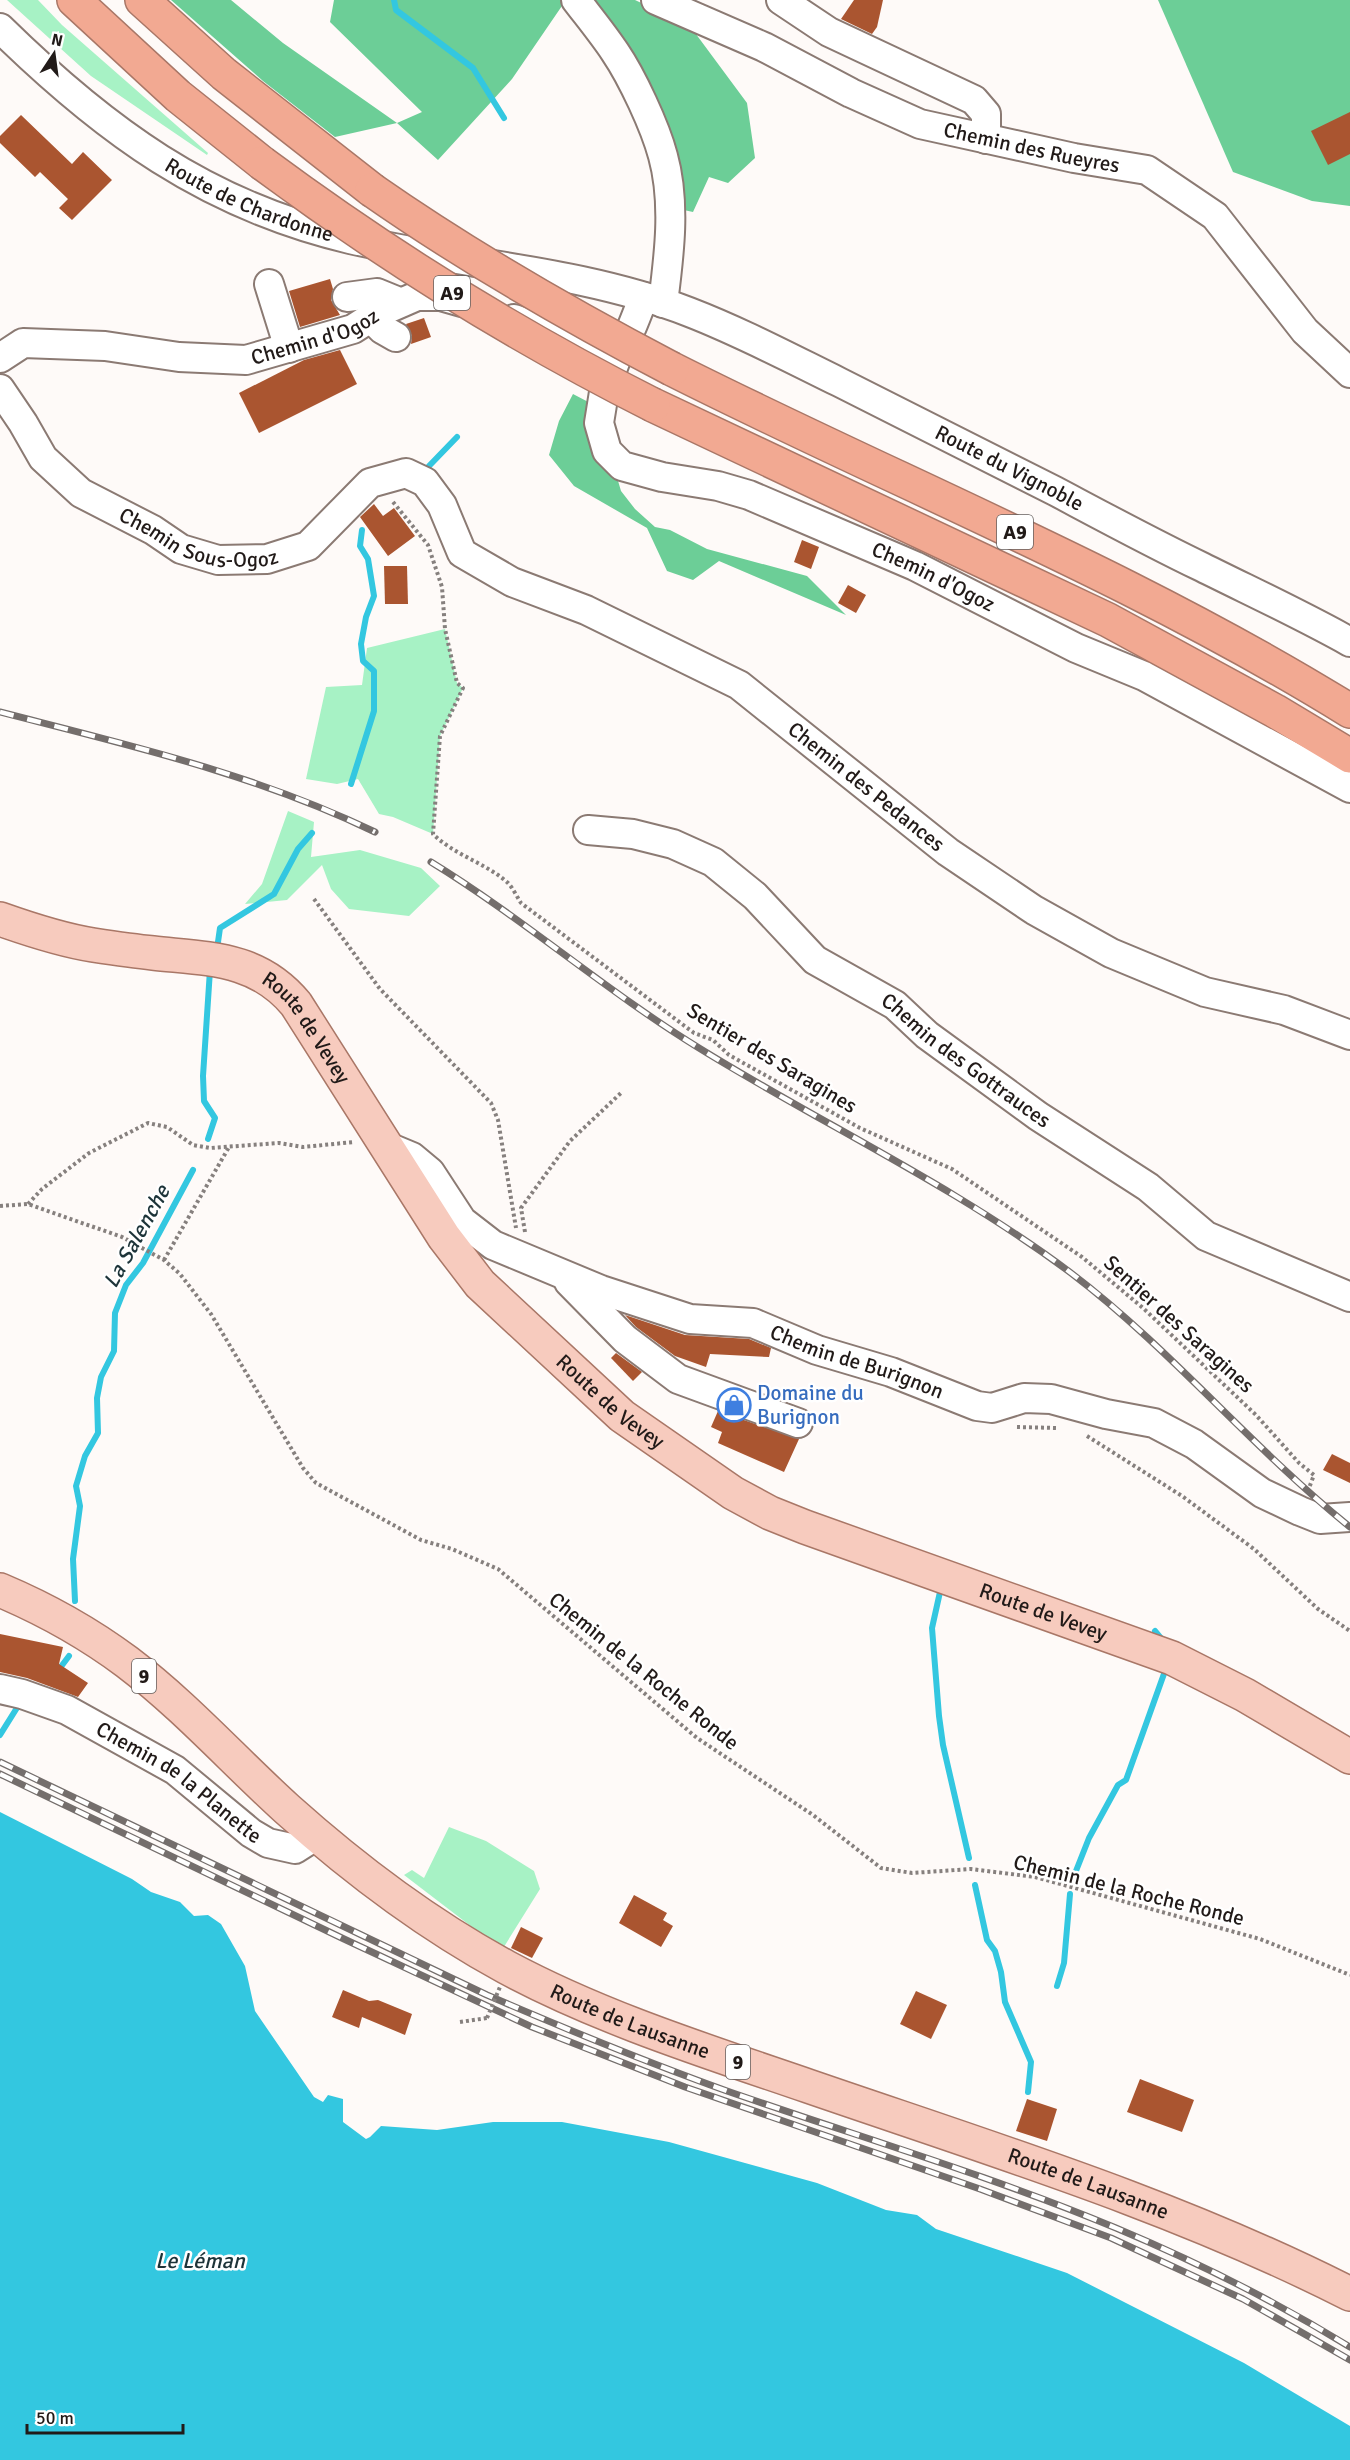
<svg xmlns="http://www.w3.org/2000/svg" width="1350" height="2460" font-family="Signika,sans-serif">
<style>
.green{fill:#a7f2c5}
.forest{fill:#6cce97}
.water{fill:#33c7e0}
.lines{fill:none;stroke-linecap:round;stroke-linejoin:round}
.stream{stroke:#33c7e0;stroke-width:6}
.building{fill:#aa5530}
.minor-casing{stroke:#8b7a73;stroke-width:32}
.major-casing{stroke:#a97767;stroke-width:36}
.highway-casing{stroke:#a97767;stroke-width:36}
.path{stroke:#86807e;stroke-width:4;stroke-dasharray:3 3;stroke-linecap:butt}
.minor{stroke:#fff;stroke-width:28}
.major{stroke:#f7cbbe;stroke-width:33}
.highway{stroke:#f2a992;stroke-width:33}
.rail-casing{stroke:#746e6c;stroke-width:7}
.rail{stroke:#fff;stroke-width:4.5;stroke-dasharray:14;stroke-linecap:butt}
.highway-bridge-casing{stroke:#a97767;stroke-width:36;stroke-linecap:butt}
.path-bridge{stroke:#86807e;stroke-width:4;stroke-dasharray:3 3;stroke-linecap:butt}
.highway-bridge{stroke:#f2a992;stroke-width:33}
.labels{text-anchor:middle;stroke-width:5;stroke-linejoin:round;paint-order:stroke}
.shield{fill:#fff;stroke:#645f5d;stroke-width:1.5}
.shield-label{font-size:20px;font-weight:bold;fill:#211a18}
.street-label{font-size:21px;fill:#211a18;stroke:#fff}
.shop-label{font-size:21px;fill:#366cbe;stroke:#fff;text-anchor:start}
.water-label{font-size:22px;font-style:italic;fill:#1d3439;stroke:#fff}
</style>
<rect width="100%" height="100%" fill="#fefaf8"/>
<g class="green">
<polygon points="7,0 38,0 62,25 208,153 207,155 91,76"/>
<polygon points="445,629 457,683 463,688 440,736 433,834 393,817 379,814 358,779 337,784 306,779 326,687 362,685 367,648"/>
<polygon points="288,811 314,822 311,857 360,850 421,868 440,886 409,916 349,909 331,889 322,865 287,900 245,904 262,884"/>
<polygon points="449,1827 486,1841 534,1871 540,1889 502,1950 404,1875 412,1870 424,1878"/>
</g>
<g class="forest">
<polygon points="171,0 231,0 283,43 397,123 422,112 330,22 334,0 566,0 512,79 438,160 397,123 335,137 263,81"/>
<polygon points="576,0 635,0 690,26 747,103 755,158 728,183 709,177 693,212 670,207 663,157"/>
<polygon points="1158,0 1350,0 1350,206 1312,201 1233,172"/>
<polygon points="573,394 596,406 621,491 635,509 655,527 670,530 707,549 807,576 846,615 719,561 693,580 667,571 647,528 574,486 549,455 559,421"/>
</g>
<polygon class="water" points="0,1812 132,1879 151,1892 180,1902 194,1916 208,1915 221,1924 245,1966 255,2011 314,2097 323,2102 328,2095 343,2099 343,2122 366,2139 370,2137 381,2126 437,2130 493,2122 562,2122 669,2142 817,2183 886,2210 917,2215 936,2229 1067,2273 1244,2363 1350,2426 1350,2460 0,2460"/>
<g class="lines">
<g class="stream">
<polyline points="394,0 396,10 473,68 504,118"/>
<polyline points="429,466 457,437"/>
<polyline points="351,784 374,711 374,671 363,661 361,644 366,617 374,596 368,559 360,546 362,530"/>
<polyline points="217,949 220,928 274,894 298,849 312,833"/>
<polyline points="208,1139 215,1118 204,1101 203,1076 210,970"/>
<polyline points="940,1592 932,1628 939,1716 943,1745 969,1858"/>
<polyline points="75,1601 73,1559 80,1506 76,1486 85,1456 98,1433 97,1398 101,1377 114,1351 115,1313 126,1285 143,1263 193,1170"/>
<polyline points="1155,1631 1164,1642"/>
<polyline points="57,1672 69,1656"/>
<polyline points="0,1735 20,1703"/>
<polyline points="1074,1876 1089,1838 1118,1785 1126,1780 1165,1671"/>
<polyline points="975,1885 987,1940 995,1951 1001,1972 1005,2002 1031,2062 1028,2092"/>
<polyline points="1057,1986 1064,1963 1070,1894"/>
</g>
</g>
<g class="building">
<polygon points="854,0 883,0 877,27 872,34 841,19"/>
<polygon points="1350,112 1350,154 1328,165 1311,131"/>
<polygon points="21,115 72,164 83,152 112,180 72,220 59,208 68,199 40,172 35,177 0,143 0,136"/>
<polygon points="330,279 333,289 331,300 340,315 300,327 289,291"/>
<polygon points="424,318 431,337 411,344 412,336 406,324"/>
<polygon points="340,350 357,384 259,433 239,393 304,360"/>
<polygon points="374,504 383,516 394,508 415,536 388,556 360,517"/>
<polygon points="802,540 819,547 811,569 794,562"/>
<polygon points="384,566 407,566 408,604 385,604"/>
<polygon points="848,585 866,595 856,613 838,603"/>
<polygon points="625,1315 685,1335 749,1339 771,1348 769,1357 710,1354 706,1367 675,1356 636,1327"/>
<polygon points="616,1353 642,1372 633,1381 611,1358"/>
<polygon points="718,1411 799,1439 784,1472 718,1443 722,1432 711,1427"/>
<polygon points="1332,1454 1350,1463 1350,1483 1323,1470"/>
<polygon points="0,1634 63,1647 59,1664 88,1683 78,1697 27,1678 0,1672"/>
<polygon points="634,1895 667,1913 663,1920 673,1926 661,1947 619,1923"/>
<polygon points="521,1927 543,1938 532,1958 511,1948"/>
<polygon points="343,1990 369,2001 378,2000 412,2014 405,2035 362,2017 359,2028 332,2017"/>
<polygon points="916,1991 947,2005 931,2039 900,2024"/>
<polygon points="1140,2079 1194,2100 1182,2132 1127,2112"/>
<polygon points="1027,2099 1057,2109 1047,2141 1016,2131"/>
</g>
<g class="lines">
<defs>
<g id="minor">
<path d="M 576,0 C 589,17 603,34 615,52 C 632,77 655,126 663,156 C 676,203 669,256 663,303"/>
<path id="s1" d="M 656,0 L 764,47 L 851,93 L 920,124 L 1074,158 L 1147,170 L 1215,216 L 1305,331 L 1350,373"/>
<polyline points="781,0 829,32 974,100 986,114 986,139"/>
<path id="s2" d="M 0,28 C 104,130 206,205 350,239 C 463,265 580,270 689,312 C 741,332 790,358 839,382 C 911,418 983,454 1055,491 C 1104,517 1152,543 1202,567 C 1252,592 1302,615 1350,642"/>
<polyline points="269,284 289,348"/>
<polyline points="347,297 377,293 399,302"/>
<polyline points="371,318 382,329 396,337"/>
<path d="M 514,319 C 535,326 604,356 622,343 C 630,337 639,307 644,297"/>
<path id="s3" d="M 622,343 L 604,392 L 599,423 L 607,451 L 622,466 L 662,477 L 718,486 L 749,495 L 915,566 L 1076,648 L 1144,676 L 1350,788"/>
<path id="s4" d="M 0,358 L 23,343 L 105,346 L 179,357 L 246,360 L 353,329 L 378,313 L 417,296 L 441,296 L 462,302"/>
<path id="s5" d="M 0,389 L 23,423 L 43,458 L 81,493 L 153,530 L 181,549 L 218,560 L 267,559 L 308,546 L 370,483 L 406,473 L 425,482 L 442,505 L 462,553 L 512,582 L 586,610 L 739,685 L 948,852 L 1034,910 L 1111,953 L 1205,992 L 1284,1010 L 1350,1035"/>
<path id="s6" d="M 588,830 L 633,834 L 673,844 L 713,862 L 755,896 L 815,960 L 895,1005 L 927,1035 L 1038,1116 L 1148,1187 L 1206,1236 L 1350,1297"/>
<path id="s7" d="M 388,1147 L 412,1157 L 430,1172 L 462,1221 L 493,1245 L 601,1290 L 690,1319 L 753,1323 L 817,1350 L 891,1372 L 977,1406 L 992,1408 L 1024,1398 L 1051,1399 L 1106,1414 L 1154,1423 L 1194,1444 L 1262,1493 L 1300,1511 L 1320,1519 L 1350,1517"/>
<polyline points="569,1282 625,1339 678,1379 798,1423"/>
<path id="s8" d="M 0,1689 L 22,1694 L 67,1710 L 175,1770 L 251,1833 L 268,1843 L 295,1849 L 317,1835"/>
</g>
<g id="major">
<path id="s9" d="M 0,919 C 31,930 61,940 93,945 C 113,948 133,951 153,953 C 208,959 257,957 296,1004 L 444,1237 L 480,1284 L 622,1416 L 733,1493 L 770,1513 L 805,1527 L 1172,1658 L 1245,1695 L 1350,1757"/>
<path id="s10" d="M 0,1590 C 45,1609 88,1633 127,1662 C 185,1706 233,1760 287,1809 C 354,1869 427,1924 506,1967 C 601,2018 706,2051 808,2086 C 991,2149 1177,2206 1350,2294"/>
</g>
<g id="highway">
<polyline points="74,0 178,96 262,163"/>
<polyline points="142,0 224,74 372,190"/>
<path d="M 672,369 C 898,483 1134,577 1350,711"/>
<polyline points="653,405 1108,620 1275,711 1350,756"/>
</g>
</defs>
<use href="#minor" class="minor-casing"/>
<use href="#major" class="major-casing"/>
<use href="#highway" class="highway-casing"/>
<g class="path">
<path d="M 393,502 L 428,545 L 442,587 L 445,629 L 457,683 L 463,688 L 440,736 L 433,834 C 454,855 486,863 508,883 C 513,888 517,897 521,903 L 694,1033 L 713,1040 L 729,1055 L 860,1128 L 952,1169 L 1082,1257 L 1143,1308 L 1256,1415 L 1299,1463 L 1314,1475 L 1309,1488"/>
<polyline points="314,899 380,989 491,1103 498,1120 516,1228"/>
<polyline points="28,1204 42,1189 89,1153 148,1123 167,1127 193,1145 210,1148 279,1143 303,1147 354,1142"/>
<polyline points="0,1206 28,1204 122,1237 164,1260 180,1274 211,1314 303,1468 316,1483 421,1540 452,1549 498,1569 697,1738 813,1815 881,1868 912,1873 971,1869 1035,1877 1260,1939 1350,1975"/>
<polyline points="525,1232 521,1208 570,1141 622,1092"/>
<polyline points="164,1260 229,1147"/>
<polyline points="1017,1427 1057,1428"/>
<polyline points="1087,1436 1182,1496 1254,1549 1318,1609 1350,1631"/>
<polyline points="460,2022 487,2018"/>
</g>
<use href="#minor" class="minor"/>
<use href="#major" class="major"/>
<use href="#highway" class="highway"/>
<defs>
<g id="rail">
<path d="M 0,712 C 128,745 255,774 375,832"/>
<path d="M 431,862 C 524,919 606,991 699,1048 C 822,1124 955,1186 1071,1273 C 1171,1349 1252,1448 1350,1527"/>
<path d="M 0,1762 L 487,1995 C 566,2029 646,2062 727,2091 C 856,2136 989,2175 1116,2228 C 1197,2262 1275,2301 1350,2347"/>
<polyline points="0,1774 344,1939 532,2027 685,2087 980,2189 1111,2238 1243,2299 1350,2360"/>
</g>
</defs>
<use href="#rail" class="rail-casing"/>
<use href="#rail" class="rail"/>
<defs>
<g id="highway-bridge">
<path d="M 262,163 C 386,255 516,336 653,405"/>
<path d="M 372,190 C 468,257 569,315 672,369"/>
</g>
</defs>
<use href="#highway-bridge" class="highway-bridge-casing"/>
<polyline class="path-bridge" points="487,2018 500,1987"/>
<use href="#highway-bridge" class="highway-bridge"/>
</g>
<defs>
<symbol id="shop-ring" viewBox="-11 -11 22 22"><circle r="9.5" fill="#fff" stroke="#3f7fe0" stroke-width="1.5"/><path d="M-5-2.5h2.3a2.7 3.5 0 0 1 5.4 0H5L5.5 6h-11ZM-1.5-2.5h3a1.5 2.3 0 0 0-3 0Z" fill="#3f7fe0"/></symbol>
</defs>
<g fill-rule="evenodd">
<use href="#shop-ring" x="715" y="1386" width="38" height="38"/>
</g>
<g class="labels">
<g class="shield">
<rect x="434" y="276" width="36" height="34" rx="4.5"/>
<rect x="997" y="515" width="36" height="34" rx="4.5"/>
<rect x="132" y="1659" width="24" height="34" rx="4.5"/>
<rect x="726" y="2045" width="24" height="34" rx="4.5"/>
</g>
<g class="shield-label">
<text x="452" y="300">A9</text>
<text x="1015" y="539">A9</text>
<text x="144" y="1683">9</text>
<text x="738" y="2069">9</text>
</g>
<g class="street-label">
<text dy="7" stroke="none"><textPath href="#s1" startOffset="406">Chemin des Rueyres</textPath></text>
<text dy="7" stroke="none"><textPath href="#s2" startOffset="306">Route de Chardonne</textPath></text>
<text dy="7" stroke="none"><textPath href="#s4" startOffset="324">Chemin d'Ogoz</textPath></text>
<text dy="7" stroke="none"><textPath href="#s2" startOffset="1118">Route du Vignoble</textPath></text>
<text dy="7" stroke="none"><textPath href="#s5" startOffset="262">Chemin Sous-Ogoz</textPath></text>
<text dy="7" stroke="none"><textPath href="#s3" startOffset="466">Chemin d'Ogoz</textPath></text>
<text dy="7" stroke="none"><textPath href="#s5" startOffset="1076">Chemin des Pedances</textPath></text>
<text dy="7" stroke="none"><textPath href="#s9" startOffset="339">Route de Vevey</textPath></text>
<text transform="translate(772 1058) rotate(31)" y="7">Sentier des Saragines</text>
<text dy="7" stroke="none"><textPath href="#s6" startOffset="454">Chemin des Gottrauces</textPath></text>
<text transform="translate(1179 1324) rotate(42)" y="7">Sentier des Saragines</text>
<text dy="7" stroke="none"><textPath href="#s7" startOffset="532">Chemin de Burignon</textPath></text>
<text dy="7" stroke="none"><textPath href="#s9" startOffset="825">Route de Vevey</textPath></text>
<text dy="7" stroke="none"><textPath href="#s9" startOffset="1311">Route de Vevey</textPath></text>
<text transform="translate(644 1671) rotate(39)" y="7">Chemin de la Roche Ronde</text>
<text dy="7" stroke="none"><textPath href="#s8" startOffset="204">Chemin de la Planette</textPath></text>
<text transform="translate(1129 1890) rotate(14)" y="7">Chemin de la Roche Ronde</text>
<text dy="7" stroke="none"><textPath href="#s10" startOffset="770">Route de Lausanne</textPath></text>
<text dy="7" stroke="none"><textPath href="#s10" startOffset="1256">Route de Lausanne</textPath></text>
</g>
<g class="shop-label">
<text x="757" y="1400">Domaine du<tspan x="757" dy="24">Burignon</tspan></text>
</g>
<g class="water-label">
<text transform="translate(136 1236) rotate(-61)" y="8">La Salenche</text>
<text x="200" y="2268">Le Léman</text>
</g>
</g>
<g transform="translate(54 54) rotate(13)" stroke="#ffffff" stroke-width="4.5" paint-order="stroke">
<path d="M0-4.5L10 22L0 15L-10 22Z" fill="#211a18"/>
<text y="-9" font-size="16" font-weight="bold" text-anchor="middle" fill="#211a18">N</text>
</g>
<path d="M27 2424v9h156v-9" fill="none" stroke="#211a18" stroke-width="3"/>
<text x="36" y="2424" font-size="18" fill="#211a18" stroke="#ffffff" stroke-width="4.5" paint-order="stroke">50 m</text>
</svg>
